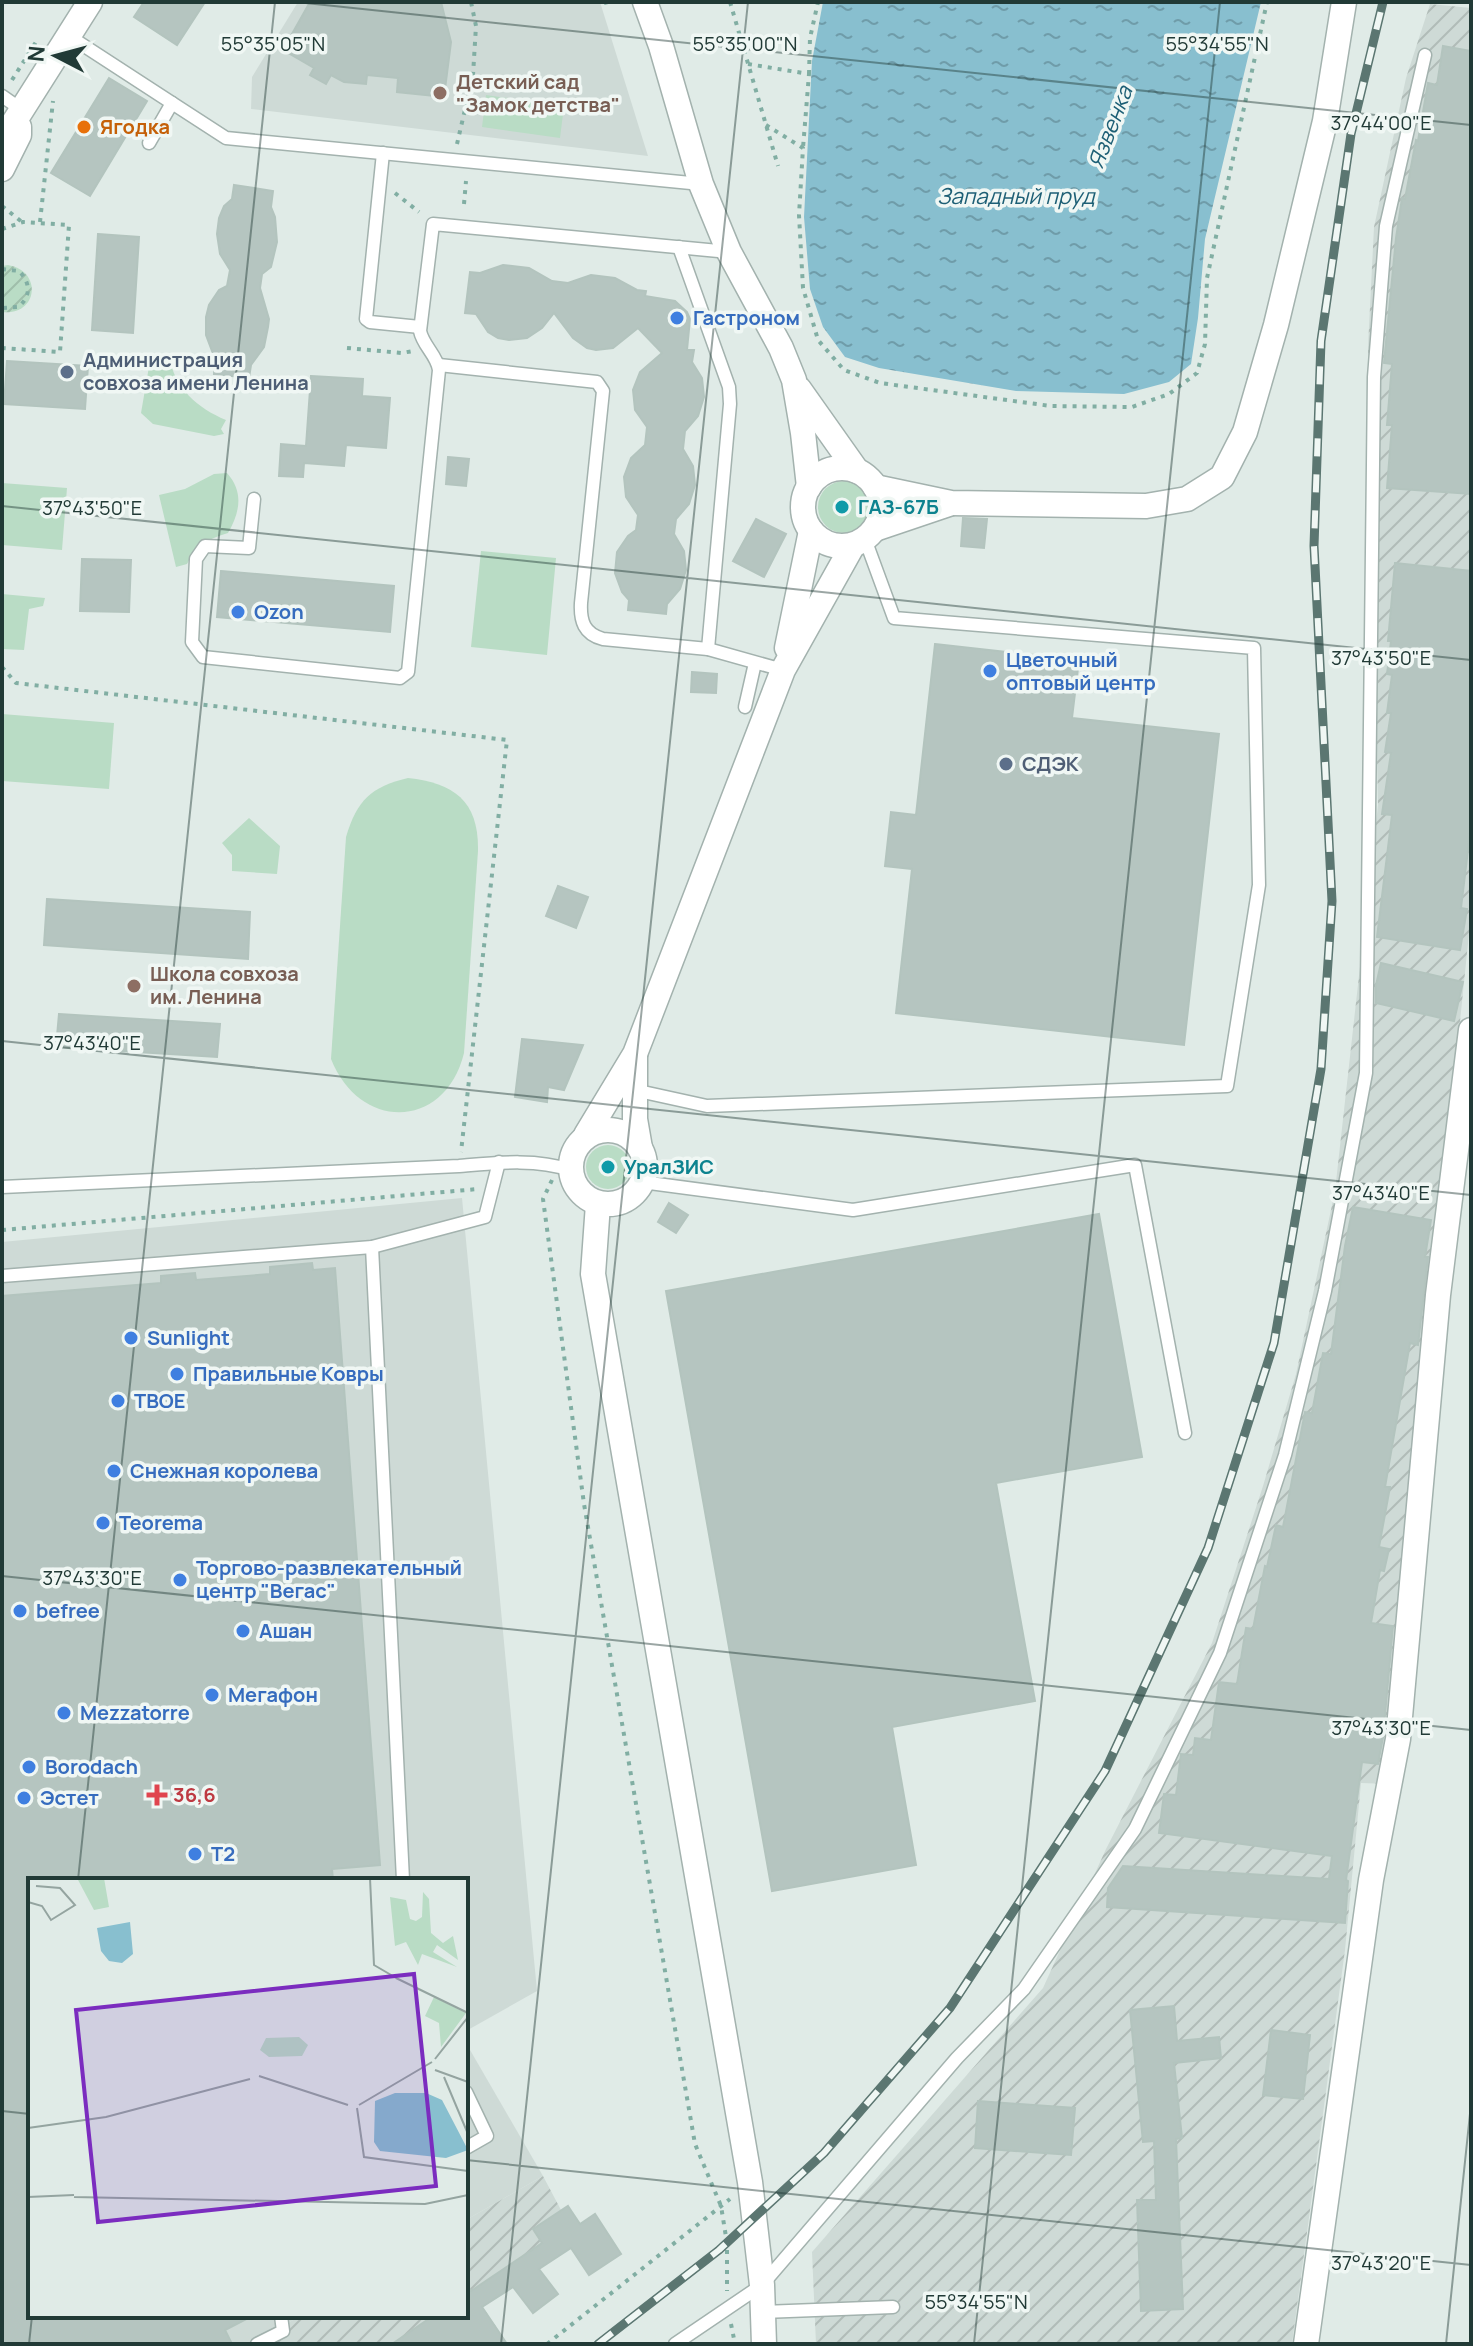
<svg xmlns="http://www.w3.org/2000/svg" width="1473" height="2346" font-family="Manrope,sans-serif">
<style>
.built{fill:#cedad6}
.industrial{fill:url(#industrial-furrows)}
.green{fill:#b9dcc5}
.garden{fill:url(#garden-furrows)}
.water{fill:url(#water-ripples)}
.building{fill:#b5c5c0;stroke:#b3c4be;stroke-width:2}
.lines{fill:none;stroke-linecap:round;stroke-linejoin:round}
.lane-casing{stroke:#a3b2ae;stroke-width:15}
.street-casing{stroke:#a3b2ae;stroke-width:27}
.path{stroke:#81aea3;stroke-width:4;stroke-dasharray:4 6;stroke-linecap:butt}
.lane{stroke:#fff;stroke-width:12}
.street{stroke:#fff;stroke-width:24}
.rail-casing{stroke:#5b7671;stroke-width:9}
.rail{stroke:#f0f7f4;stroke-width:6;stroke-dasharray:18;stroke-linecap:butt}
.ticks{fill:none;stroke:#213a36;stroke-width:2;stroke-opacity:0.45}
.education-dot{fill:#8d6e63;stroke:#f0f7f4;stroke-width:3}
.food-dot{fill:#e8710a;stroke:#f0f7f4;stroke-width:3}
.shop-dot{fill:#3f7fe0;stroke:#f0f7f4;stroke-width:3}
.service-dot{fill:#5c6f8a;stroke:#f0f7f4;stroke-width:3}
.culture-dot{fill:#0f9aa8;stroke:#f0f7f4;stroke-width:3}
.health-dot{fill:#e0444e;stroke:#f0f7f4;stroke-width:3}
.labels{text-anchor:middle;stroke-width:7;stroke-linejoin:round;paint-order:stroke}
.education-label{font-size:20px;font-weight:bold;fill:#785e54;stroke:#f0f7f4;text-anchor:start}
.food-label{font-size:20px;font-weight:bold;fill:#c56008;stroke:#f0f7f4;text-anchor:start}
.shop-label{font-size:20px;font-weight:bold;fill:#366cbe;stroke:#f0f7f4;text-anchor:start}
.service-label{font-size:20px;font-weight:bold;fill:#4e5e75;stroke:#f0f7f4;text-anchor:start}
.culture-label{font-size:20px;font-weight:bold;fill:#0d838f;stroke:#f0f7f4;text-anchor:start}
.health-label{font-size:20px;font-weight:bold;fill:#be3a42;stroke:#f0f7f4;text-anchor:start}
.water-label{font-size:22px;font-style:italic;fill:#1d5f75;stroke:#f0f7f4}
.inset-road{fill:none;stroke:#94a4a0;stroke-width:2}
.view{fill:#7b2cbf;fill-opacity:0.15;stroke:#7b2cbf;stroke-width:4}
.inset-edge{fill:none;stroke:#213a36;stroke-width:4}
.ticks-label{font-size:20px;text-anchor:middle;fill:#213a36;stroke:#f0f7f4;stroke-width:7;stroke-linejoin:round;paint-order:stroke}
</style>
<defs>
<pattern id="industrial-furrows" width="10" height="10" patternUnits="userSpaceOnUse" patternTransform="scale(2)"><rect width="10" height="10" fill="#cedad6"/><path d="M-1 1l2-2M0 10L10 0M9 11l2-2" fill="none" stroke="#b1bcb8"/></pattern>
<pattern id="garden-furrows" width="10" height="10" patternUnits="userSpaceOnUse" patternTransform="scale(2)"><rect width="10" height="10" fill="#b9dcc5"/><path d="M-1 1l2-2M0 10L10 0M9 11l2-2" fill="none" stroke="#9fbeaa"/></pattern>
<pattern id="water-ripples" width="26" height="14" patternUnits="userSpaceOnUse" patternTransform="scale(2)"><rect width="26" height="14" fill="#88bfcf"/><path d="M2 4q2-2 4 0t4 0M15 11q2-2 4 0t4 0" fill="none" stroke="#6f9ca9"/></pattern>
</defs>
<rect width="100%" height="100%" fill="#e0ebe7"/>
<g class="built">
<polygon points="298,2 600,2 648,156 251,109 252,77"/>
<polygon points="462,1198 537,1991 466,2031 466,1880 30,1880 30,2316 300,2316 251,2344 2,2344 2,1242"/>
<polygon points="466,2043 543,2176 466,2220"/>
</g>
<g class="industrial">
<polygon points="1430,4 1471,8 1471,914 1446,1158 1389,1784 1361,1783 1345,1950 1292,2344 816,2344 812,2252 1043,1988 1106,1849 1212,1643 1263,1486 1296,1374 1335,1191 1378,805 1368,347 1374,227 1406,78"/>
<polygon points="543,2176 561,2210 580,2224 595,2214 621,2254 589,2275 571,2248 483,2307 504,2339 496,2344 251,2344 300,2316 466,2316 466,2220"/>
</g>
<g class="green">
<polygon points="486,95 564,106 560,138 482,127"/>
<path d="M 151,355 L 169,357 C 175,388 197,408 226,420 L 221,429 L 224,434 L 214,436 L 153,424 L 141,413 Z"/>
<path d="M 227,473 C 244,492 240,512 228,533 C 206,540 198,544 187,564 L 176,567 L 159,495 L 185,489 L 214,474 Z"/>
<circle cx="844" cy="507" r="26"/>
<polygon points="2,483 67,488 62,550 2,545"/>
<polygon points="481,551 556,558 547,655 471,647"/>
<polygon points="2,594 45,598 43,606 29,609 24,650 2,649"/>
<polygon points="2,714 114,723 109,789 2,781"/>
<path d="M 408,778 C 455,783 479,802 478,851 L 464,1053 C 445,1130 360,1132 331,1059 L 346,837 C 357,800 371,787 408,778 Z"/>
<polygon points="249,818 280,846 277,874 232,871 232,855 222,843"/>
<circle cx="608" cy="1167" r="22"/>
</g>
<path class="garden" d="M 8,265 C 43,271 38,316 2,312 L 2,266 Z"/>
<polygon class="water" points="823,2 1261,2 1205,239 1198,318 1191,364 1169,382 1124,394 1016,391 879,368 845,357 823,327 810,289 804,217 812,61"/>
<g class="building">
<polygon points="144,2 205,2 177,45 134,17"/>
<polygon points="310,2 441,2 451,42 444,97 397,92 398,78 367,75 366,84 344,82 331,75 326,84 310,75 314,68 283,50"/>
<polygon points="1443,46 1471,51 1471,494 1387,488 1392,425 1387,425 1392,364 1384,363 1396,238 1402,198 1405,199 1416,140 1418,141 1428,83 1437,85"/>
<polygon points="109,78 147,101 90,196 51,173"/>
<polygon points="234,185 273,191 271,207 275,217 277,242 271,267 262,274 260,288 269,319 268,327 264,347 251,365 249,378 214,374 215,359 206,335 206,317 209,305 219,290 227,286 230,270 220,254 217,234 219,218 224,206 232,199"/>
<polygon points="98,234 139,237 133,333 92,330"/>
<polygon points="503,265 529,268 552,281 568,283 591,275 615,278 637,290 646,291 645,296 675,301 687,312 690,319 687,350 694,350 692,362 702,378 704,397 698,416 685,431 683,449 693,466 695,485 689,504 676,519 674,534 684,551 686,570 680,589 667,604 666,614 628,610 629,600 622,592 615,573 617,552 628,536 636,530 638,515 626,497 624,477 631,458 645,445 647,427 635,410 633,390 640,372 662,353 638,328 613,348 596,350 587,348 573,338 554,313 542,328 527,338 509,340 498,338 488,332 476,314 465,313 470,272 480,273"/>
<polygon points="7,361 88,366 85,409 4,404"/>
<polygon points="311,376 363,379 362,396 390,398 386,448 346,445 344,466 304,463 303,477 279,476 281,444 306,446"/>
<polygon points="448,457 469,459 466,486 446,484"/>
<polygon points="963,518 987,519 984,548 961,546"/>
<polygon points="756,519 786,534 764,577 733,561"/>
<polygon points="82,559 131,560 129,612 80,611"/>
<polygon points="1395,563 1471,571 1471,825 1461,908 1467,909 1460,950 1377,937 1392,815 1382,814 1391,753 1385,752 1391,713 1387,713 1392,675 1387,674 1391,641 1388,641"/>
<polygon points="221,571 394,586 390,632 217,617"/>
<polygon points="935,644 1079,660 1072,718 1219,734 1184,1045 896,1013 912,869 885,866 891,812 916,815"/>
<polygon points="692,672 717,674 716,693 691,692"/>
<polygon points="558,886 588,897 576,928 546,916"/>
<polygon points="47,899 250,912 248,959 44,945"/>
<polygon points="1381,963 1463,982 1454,1021 1376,1003 1376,985"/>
<polygon points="59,1014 220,1024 217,1057 56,1047"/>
<polygon points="522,1039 583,1045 564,1090 548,1087 547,1102 515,1097"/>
<polygon points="669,1203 688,1215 676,1233 658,1222"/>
<polygon points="1353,1207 1431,1220 1425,1257 1428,1257 1418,1345 1410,1343 1385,1487 1390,1487 1379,1547 1389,1549 1384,1571 1380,1570 1371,1623 1393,1626 1383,1737 1378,1764 1362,1762 1346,1880 1348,1881 1345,1923 1107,1907 1108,1888 1123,1866 1329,1879 1332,1856 1159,1833 1164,1794 1176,1795 1181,1754 1193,1755 1195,1738 1211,1740 1219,1682 1237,1684 1246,1628 1253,1629 1265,1566 1267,1567 1276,1525 1283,1527 1305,1412 1312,1413 1323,1353 1331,1354 1345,1246"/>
<polygon points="1099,1214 1142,1457 996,1483 1035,1701 892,1727 916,1865 772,1891 666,1291"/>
<polygon points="312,1263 313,1270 335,1268 380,1865 332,1869 333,1880 30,1880 30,2316 252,2316 225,2330 232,2344 2,2344 2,1296 161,1283 161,1276 195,1273 196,1280 270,1274 270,1267"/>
<polygon points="1174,2006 1177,2041 1219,2037 1221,2058 1174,2063 1182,2138 1176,2139 1183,2309 1141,2311 1137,2200 1156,2200 1154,2141 1143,2142 1130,2010"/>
<polygon points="1271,2030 1310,2035 1303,2099 1263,2095"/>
<polygon points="978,2101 1075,2108 1071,2155 975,2148"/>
<polygon points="568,2206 580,2224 595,2214 621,2254 589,2275 571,2248 539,2269 558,2294 533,2313 513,2287 482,2307 507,2344 392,2344 433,2316 466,2316 466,2283 471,2291 542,2243 533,2229"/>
</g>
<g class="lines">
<defs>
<g id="lane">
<polyline points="69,36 172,103 149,143"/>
<polyline points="2,96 22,110"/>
<polyline points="172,103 226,138 701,184"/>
<polyline points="383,153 366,319 370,322 420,327"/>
<polyline points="679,247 729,387 730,404 708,649"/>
<path d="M 439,365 L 597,382 L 603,391 L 581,603 C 580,621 584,634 603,639 L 708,649 L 783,670"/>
<path d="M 254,499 L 249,548 L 205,546 L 196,559 L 192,642 L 203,657 L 400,678 L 408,672 L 439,370 C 437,355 423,346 420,331 L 433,224 L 729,252"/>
<polyline points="745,707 755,663"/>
<polyline points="634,1090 707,1106 1227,1086 1259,885 1254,648 894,618 865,539"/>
<polyline points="642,1182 853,1210 1135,1165 1185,1433"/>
<path d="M 2,1187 L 459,1166 C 494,1163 536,1158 570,1170"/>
<polyline points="372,1247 403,1880"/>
<polyline points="2,1276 372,1247 485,1217 499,1162"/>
<polyline points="466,2092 487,2136 466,2148"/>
<polyline points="763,2312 893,2307"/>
<polyline points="257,2344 283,2331 281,2316"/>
<polyline points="675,2344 762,2285 957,2058 1024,1989 1135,1829 1220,1653 1285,1455 1325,1291 1366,1073 1374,377 1386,226 1425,55"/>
</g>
<g id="street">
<polyline points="645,2 661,46 701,184 729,252 781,348 794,380 803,433 809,487"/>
<polyline points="2,141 90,2"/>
<polyline points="2,169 19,135 19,127"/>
<polyline points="799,389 857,471"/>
<circle cx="842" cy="507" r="39"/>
<polyline points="875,487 951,503 1146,506 1187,499 1222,477 1245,432 1276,325 1325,121 1344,2"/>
<polyline points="875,529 949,504"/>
<polyline points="787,648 811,531"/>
<polyline points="635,1056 635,1119 640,1148"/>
<circle cx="608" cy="1167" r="37"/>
<polyline points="586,1135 635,1054 783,670 853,545"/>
<polyline points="598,1204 593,1274 750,2182 762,2285 764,2344"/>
<polyline points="1306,2344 1371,1880 1398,1739 1438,1295 1471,1030"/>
</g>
</defs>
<use href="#lane" class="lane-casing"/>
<use href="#street" class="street-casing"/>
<g class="path">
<polyline points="730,2 778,166"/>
<polyline points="604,3 608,2"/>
<polyline points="748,64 809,74 803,148"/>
<polyline points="809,74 810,38 818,2"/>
<polyline points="12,80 36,42"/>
<polyline points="766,125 803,148 799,215 803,288 818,340 844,370 880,383 1051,406 1132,407 1169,394 1197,373 1205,344 1207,278 1267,2"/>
<polyline points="457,144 473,75 476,26 471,2"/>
<polyline points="395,193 419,212"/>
<polyline points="464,204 466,181"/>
<polyline points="2,206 22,222"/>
<polyline points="40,222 53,101"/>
<polyline points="2,229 23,222 69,225 60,352 2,348"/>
<path d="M 2,269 L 19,271 C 31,283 31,297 18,307 L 2,308"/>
<polyline points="347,348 402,353 413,351"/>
<polyline points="2,667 16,683 507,740 461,1152"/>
<polyline points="552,1180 543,1199 584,1504 695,2144 721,2206 727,2243 727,2291"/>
<polyline points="2,1230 478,1189"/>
<polyline points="731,2324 735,2344"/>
<polyline points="547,2344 730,2199"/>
</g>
<use href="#lane" class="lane"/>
<use href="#street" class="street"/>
<defs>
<polyline id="rail" points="598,2344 719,2250 824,2153 950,2008 1105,1771 1208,1548 1274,1343 1321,1069 1332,901 1314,546 1321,341 1351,134 1383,2"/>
</defs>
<use href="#rail" class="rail-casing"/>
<use href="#rail" class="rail"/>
</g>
<path class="ticks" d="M 296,2 L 1471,125M 2,506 L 1471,660M 2,1041 L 1471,1195M 2,1576 L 1471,1730M 78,1880 L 275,2M 2,2111 L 30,2114M 466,2160 L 1471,2265M 29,2344 L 32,2316M 501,2344 L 748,2M 974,2344 L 1220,2M 1446,2344 L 1471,2104"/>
<g class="education-dot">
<circle cx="440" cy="93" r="8"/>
<circle cx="134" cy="986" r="8"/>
</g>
<circle class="food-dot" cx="84" cy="127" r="8"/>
<g class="shop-dot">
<circle cx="677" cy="318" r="8"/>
<circle cx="238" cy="612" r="8"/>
<circle cx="990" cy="671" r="8"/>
<circle cx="131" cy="1338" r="8"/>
<circle cx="177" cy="1374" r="8"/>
<circle cx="118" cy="1401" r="8"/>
<circle cx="114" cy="1471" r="8"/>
<circle cx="103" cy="1523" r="8"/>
<circle cx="180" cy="1580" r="8"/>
<circle cx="20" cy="1611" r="8"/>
<circle cx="243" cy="1631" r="8"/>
<circle cx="212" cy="1695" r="8"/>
<circle cx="64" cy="1713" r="8"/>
<circle cx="29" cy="1767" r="8"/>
<circle cx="24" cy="1798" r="8"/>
<circle cx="195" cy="1854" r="8"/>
</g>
<g class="service-dot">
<circle cx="67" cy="372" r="8"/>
<circle cx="1006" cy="764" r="8"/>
</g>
<g class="culture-dot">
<circle cx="842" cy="507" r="8"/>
<circle cx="608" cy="1167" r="8"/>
</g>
<path class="health-dot" d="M153 1783h8v8h8v8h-8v8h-8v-8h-8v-8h8z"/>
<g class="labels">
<g class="education-label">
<text x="456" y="89">Детский сад<tspan x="456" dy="23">"Замок детства"</tspan></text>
<text x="150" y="981">Школа совхоза<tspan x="150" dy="23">им. Ленина</tspan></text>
</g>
<g class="food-label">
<text x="100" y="134">Ягодка</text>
</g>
<g class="shop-label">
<text x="693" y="325">Гастроном</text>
<text x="254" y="619">Ozon</text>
<text x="1006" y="667">Цветочный<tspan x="1006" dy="23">оптовый центр</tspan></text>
<text x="147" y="1345">Sunlight</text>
<text x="193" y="1381">Правильные Ковры</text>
<text x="134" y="1408">ТВОЕ</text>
<text x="130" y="1478">Снежная королева</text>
<text x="119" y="1530">Teorema</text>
<text x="196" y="1575">Торгово-развлекательный<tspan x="196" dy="23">центр "Вегас"</tspan></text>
<text x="36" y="1618">befree</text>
<text x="259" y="1638">Ашан</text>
<text x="228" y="1702">Мегафон</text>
<text x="80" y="1720">Mezzatorre</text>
<text x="45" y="1774">Borodach</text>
<text x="40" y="1805">Эстет</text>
<text x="211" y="1861">T2</text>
</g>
<g class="service-label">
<text x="83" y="367">Администрация<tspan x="83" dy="23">совхоза имени Ленина</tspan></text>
<text x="1022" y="771">СДЭК</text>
</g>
<g class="culture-label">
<text x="858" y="514">ГАЗ-67Б</text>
<text x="624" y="1174">УралЗИС</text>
</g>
<g class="health-label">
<text x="173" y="1802">36,6</text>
</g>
<g class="water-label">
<text transform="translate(1110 127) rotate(-69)" y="8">Язвенка</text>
<text x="1016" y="204">Западный пруд</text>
</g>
</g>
<g transform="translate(28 1878)">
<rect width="440" height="440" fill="#e0ebe7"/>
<path d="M 49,0 L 76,0 L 81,29 L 66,32 ZM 406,119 L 438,135 L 413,169 L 411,145 L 397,138 ZM 271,159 L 280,167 L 274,178 L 241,179 L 232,172 L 238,160 Z" fill="#b9dcc5"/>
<path d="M 395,14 L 401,21 L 403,55 L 415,65 L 425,58 L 430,82 L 409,67 L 405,74 L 429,89 L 394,76 L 390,87 L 378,64 L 367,68 L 362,19 L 378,22 L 382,41 L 388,43 L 394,39 Z" fill="#b9dcc5"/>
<path d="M 102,44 L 105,76 L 94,85 L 81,83 L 73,73 L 69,50 ZM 367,215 L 398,215 L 414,222 L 440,272 L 418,280 L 352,273 L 346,264 L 347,223 Z" fill="#88bfcf"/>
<path class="inset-road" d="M 342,0 L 346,87 L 370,101M 0,24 L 14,28 L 23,42 L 47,27 L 32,10 L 8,8M 368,100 L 440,135M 407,181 L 440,139M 407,192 L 440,204M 231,198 L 320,227M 416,199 L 440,256M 331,227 L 404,184M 329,230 L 336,279 L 440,293M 0,250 L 78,239 L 222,201M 0,319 L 46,317M 46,319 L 397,326 L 440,317"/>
<path class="view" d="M 386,96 L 408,308 L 70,344 L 48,132 Z"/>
<rect width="440" height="440" class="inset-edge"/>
</g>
<g class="ticks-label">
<text x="273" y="51">55°35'05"N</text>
<text x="745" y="51">55°35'00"N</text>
<text x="1217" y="51">55°34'55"N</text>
<text x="1381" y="130">37°44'00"E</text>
<text x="92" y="515">37°43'50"E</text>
<text x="1381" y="665">37°43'50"E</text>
<text x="92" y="1050">37°43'40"E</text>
<text x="1381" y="1200">37°43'40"E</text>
<text x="92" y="1585">37°43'30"E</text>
<text x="1381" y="1735">37°43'30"E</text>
<text x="1381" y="2270">37°43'20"E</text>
<text x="976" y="2309">55°34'55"N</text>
</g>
<rect width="1473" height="2346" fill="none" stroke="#213a36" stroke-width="8"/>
<g transform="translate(56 56) rotate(276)" stroke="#f0f7f4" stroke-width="6" paint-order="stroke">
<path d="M0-6L14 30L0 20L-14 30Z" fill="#213a36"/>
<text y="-12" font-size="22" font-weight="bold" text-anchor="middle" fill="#213a36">N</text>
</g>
</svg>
